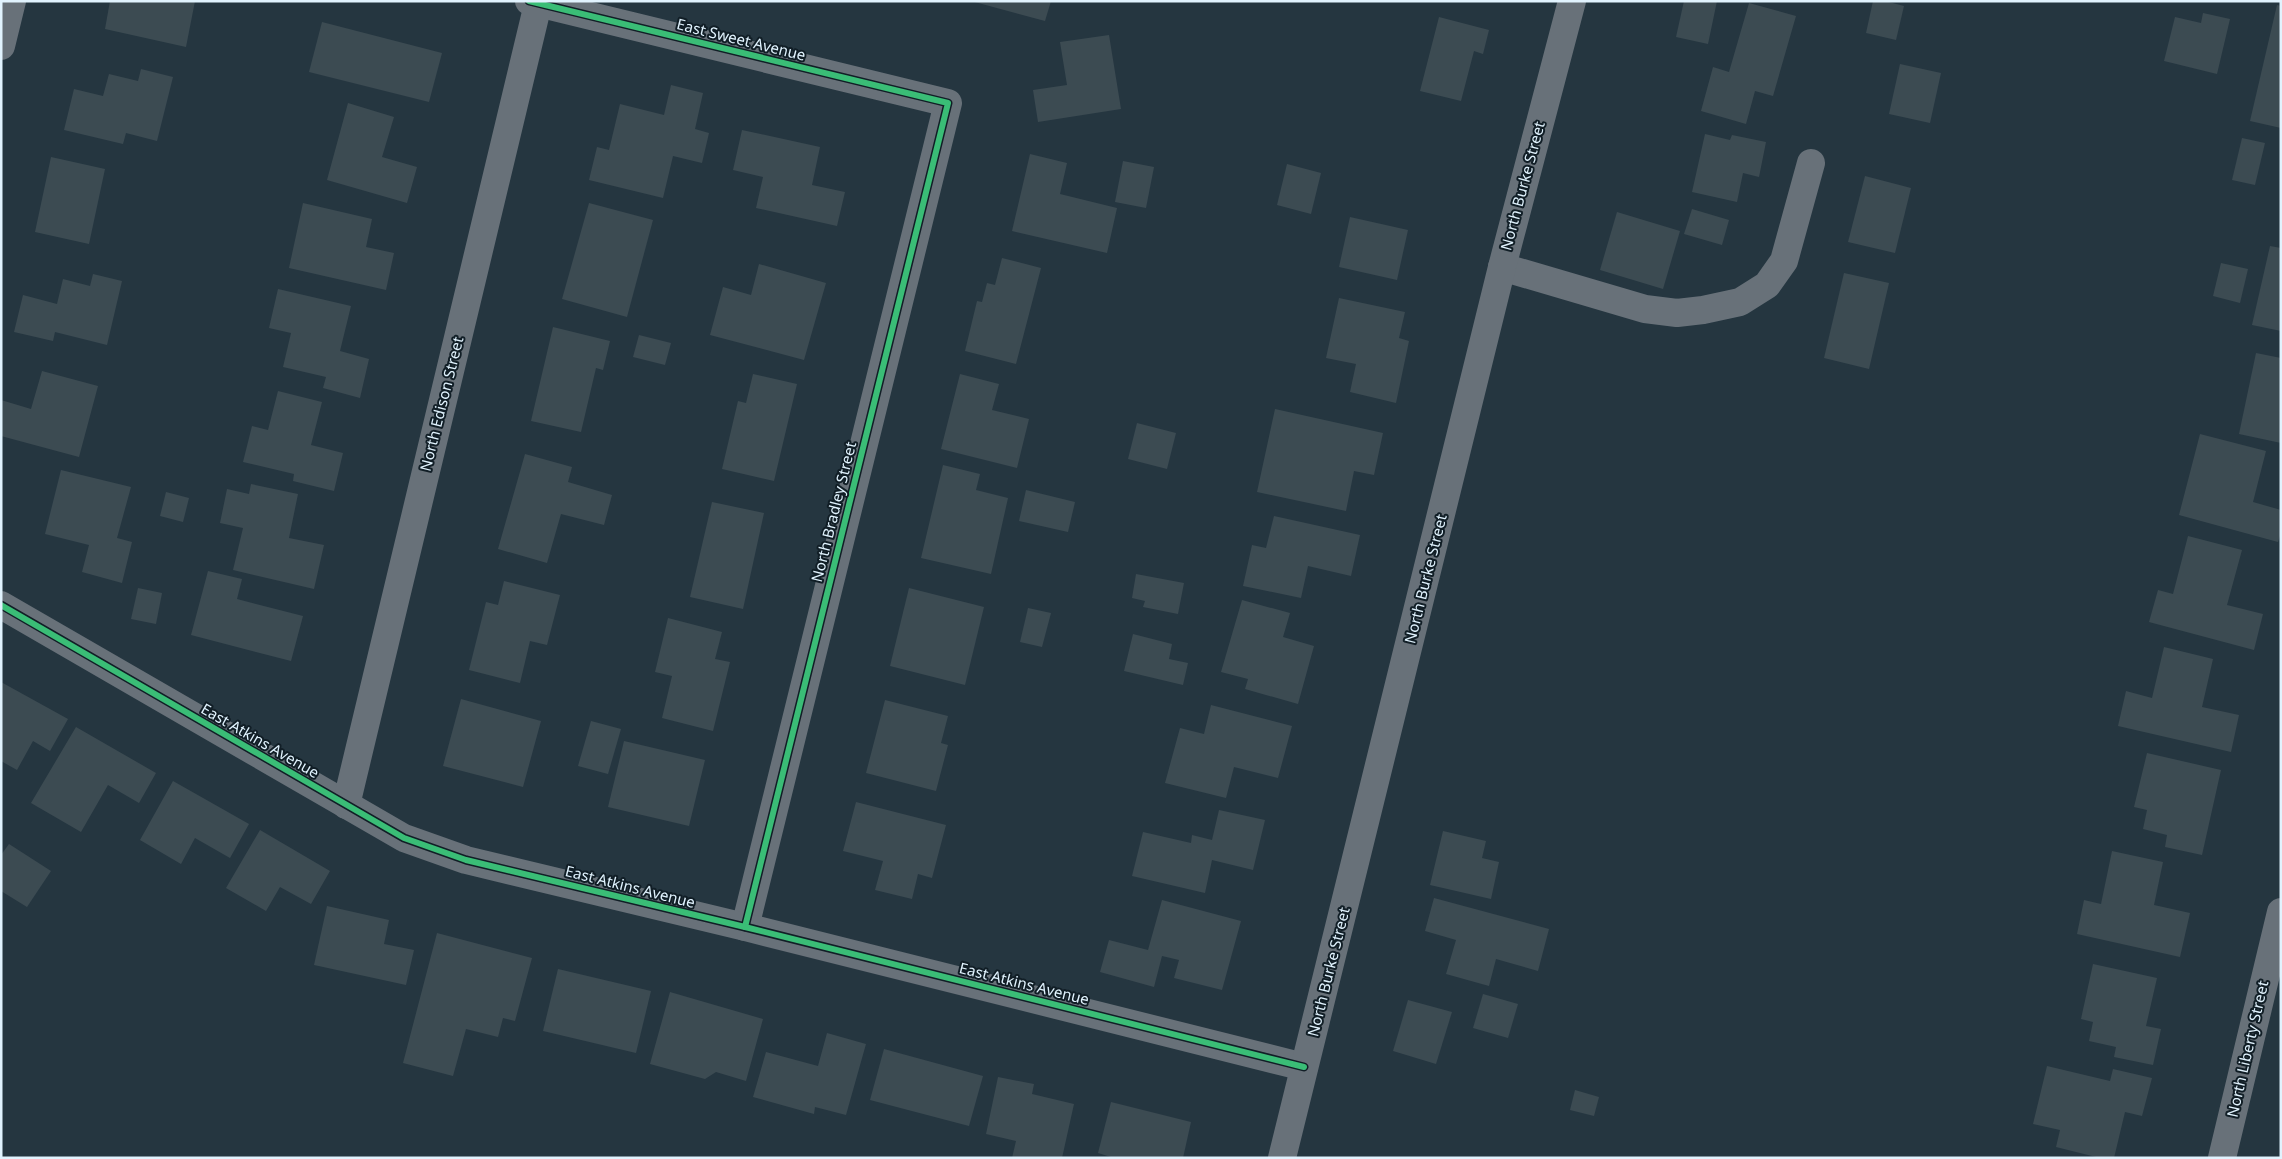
<svg xmlns="http://www.w3.org/2000/svg" width="2282" height="1159" font-family="'Noto Sans',sans-serif">
<style>
.building{fill:#3c4b52}
.lines{fill:none;stroke-linecap:round;stroke-linejoin:round}
.minor{stroke:#687179;stroke-width:28}
.cycleway-casing{stroke:#111e26;stroke-width:9}
.cycleway{stroke:#3abd76;stroke-width:6}
.labels{text-anchor:middle;stroke-width:4;stroke-linejoin:round;paint-order:stroke}
.street-label{font-size:15px;fill:#e1f3fe;stroke:#111e26}
</style>
<rect width="100%" height="100%" fill="#253640"/>
<g class="building">
<polygon points="110,1 195,1 186,47 105,29"/>
<polygon points="971,1 1051,1 1045,21"/>
<polygon points="1684,1 1717,1 1708,44 1676,37"/>
<polygon points="1873,1 1885,1 1904,6 1896,40 1866,33"/>
<polygon points="1749,3 1796,16 1773,96 1755,91 1746,124 1701,111 1713,67 1729,72"/>
<polygon points="2277,5 2281,6 2281,128 2250,121"/>
<polygon points="2203,13 2230,19 2217,74 2164,61 2175,17 2201,23"/>
<polygon points="1439,17 1489,30 1483,54 1474,51 1461,101 1420,91"/>
<polygon points="322,22 442,53 429,102 309,72"/>
<polygon points="1109,35 1121,109 1038,122 1033,90 1067,85 1060,42"/>
<polygon points="1900,64 1941,73 1930,123 1889,114"/>
<polygon points="141,69 173,77 157,141 126,133 123,144 64,130 74,89 103,96 109,74 138,81"/>
<polygon points="671,85 703,93 695,129 709,133 702,163 673,156 663,198 589,180 597,147 609,150 620,104 664,115"/>
<polygon points="348,103 394,117 382,157 417,167 407,203 327,180"/>
<polygon points="742,130 820,147 812,185 845,192 837,226 756,208 763,177 733,170"/>
<polygon points="1705,134 1730,140 1732,135 1766,142 1759,177 1743,173 1737,202 1692,192"/>
<polygon points="2242,138 2265,143 2255,185 2232,180"/>
<polygon points="1030,154 1067,163 1060,194 1117,208 1107,253 1012,231"/>
<polygon points="51,157 105,169 89,244 35,232"/>
<polygon points="1123,161 1154,167 1146,208 1115,202"/>
<polygon points="1287,164 1321,173 1311,214 1277,205"/>
<polygon points="1865,176 1911,188 1895,253 1848,242"/>
<polygon points="303,203 372,219 366,247 394,253 386,290 289,268"/>
<polygon points="589,203 653,220 627,317 562,299"/>
<polygon points="1692,209 1729,220 1722,245 1684,234"/>
<polygon points="1617,212 1680,231 1663,289 1600,270"/>
<polygon points="1350,217 1408,230 1397,280 1339,267"/>
<polygon points="2270,246 2281,248 2281,331 2252,325"/>
<polygon points="1002,258 1041,268 1016,364 965,351 977,301 982,302 987,283 995,285"/>
<polygon points="2221,263 2248,269 2240,303 2213,296"/>
<polygon points="759,264 826,283 804,360 710,335 723,287 751,295"/>
<polygon points="1844,273 1889,283 1869,369 1824,358"/>
<polygon points="93,274 122,281 107,345 55,332 53,341 14,332 23,295 57,304 63,279 90,286"/>
<polygon points="278,289 351,306 340,351 369,359 360,398 323,388 326,377 283,367 291,333 269,328"/>
<polygon points="1339,298 1405,312 1399,338 1409,341 1396,403 1350,392 1356,364 1326,358"/>
<polygon points="553,327 610,341 603,370 596,368 581,432 531,421"/>
<polygon points="639,335 671,343 665,365 633,357"/>
<polygon points="2256,353 2281,358 2281,443 2239,434"/>
<polygon points="42,371 98,386 79,457 1,436 1,400 31,409"/>
<polygon points="753,374 797,384 774,481 722,469 738,401 746,403"/>
<polygon points="960,374 999,384 992,410 1029,419 1017,468 941,449"/>
<polygon points="278,391 322,402 311,445 343,453 334,491 293,481 294,474 243,462 252,426 268,430"/>
<polygon points="1275,409 1383,433 1374,475 1354,471 1346,511 1257,492"/>
<polygon points="1137,423 1176,433 1167,469 1128,459"/>
<polygon points="2200,434 2266,451 2253,502 2281,510 2281,533 2278,542 2179,515"/>
<polygon points="525,454 572,467 568,482 612,495 604,525 561,514 547,563 498,549"/>
<polygon points="943,465 980,474 976,490 1008,498 991,574 921,558"/>
<polygon points="61,470 131,487 117,538 132,542 122,583 82,572 89,545 45,534"/>
<polygon points="251,484 298,494 289,538 324,545 314,589 233,570 243,528 220,523 227,489 249,494"/>
<polygon points="1026,490 1075,502 1068,532 1019,521"/>
<polygon points="166,492 189,498 183,522 160,516"/>
<polygon points="712,502 764,513 743,609 690,597"/>
<polygon points="1274,516 1360,535 1351,576 1308,566 1301,598 1243,586 1252,545 1266,548"/>
<polygon points="2188,536 2242,550 2227,605 2263,614 2254,650 2149,622 2158,590 2173,594"/>
<polygon points="208,571 242,579 237,599 303,616 291,661 191,635"/>
<polygon points="1136,574 1184,583 1178,614 1143,607 1145,601 1132,598"/>
<polygon points="504,581 560,595 547,645 530,641 520,683 469,670 486,602 498,605"/>
<polygon points="138,588 162,593 156,624 131,619"/>
<polygon points="909,588 984,607 965,685 890,666"/>
<polygon points="1242,600 1290,613 1283,637 1314,646 1298,704 1245,689 1248,679 1221,672"/>
<polygon points="1028,608 1051,613 1042,647 1020,642"/>
<polygon points="668,618 722,632 715,659 730,662 713,731 662,718 672,676 655,672"/>
<polygon points="1133,634 1172,644 1169,659 1188,663 1183,685 1124,671"/>
<polygon points="2164,647 2213,659 2202,707 2239,715 2231,752 2118,726 2126,691 2152,698"/>
<polygon points="1,682 68,719 50,751 33,741 17,770 1,761"/>
<polygon points="461,699 541,721 523,787 443,766"/>
<polygon points="885,700 948,716 941,743 948,745 936,791 866,773"/>
<polygon points="1211,705 1292,726 1278,778 1234,767 1226,798 1165,783 1180,728 1204,734"/>
<polygon points="591,721 621,729 608,774 578,766"/>
<polygon points="76,727 156,773 139,803 108,785 81,832 31,803"/>
<polygon points="624,741 705,760 689,826 608,807"/>
<polygon points="2147,753 2221,770 2202,855 2165,847 2167,835 2143,829 2147,810 2134,807"/>
<polygon points="173,781 249,824 230,858 195,838 181,864 140,840"/>
<polygon points="856,802 946,825 932,878 918,874 912,899 875,890 883,861 843,851"/>
<polygon points="1219,810 1265,820 1253,870 1212,860 1205,893 1132,876 1143,832 1191,843 1192,835 1212,840"/>
<polygon points="260,830 330,871 311,904 280,887 266,911 226,888"/>
<polygon points="1443,831 1486,841 1482,858 1499,862 1491,899 1430,885"/>
<polygon points="9,844 51,871 27,907 1,891 1,855"/>
<polygon points="2112,851 2163,862 2154,905 2190,913 2180,957 2077,934 2084,900 2101,904"/>
<polygon points="1434,898 1549,929 1538,971 1496,959 1489,986 1446,974 1456,940 1425,931"/>
<polygon points="1162,900 1241,921 1222,990 1174,978 1179,960 1162,956 1154,987 1100,972 1109,940 1148,950"/>
<polygon points="327,906 389,920 384,944 414,950 406,985 314,965"/>
<polygon points="437,933 532,958 515,1021 503,1018 498,1037 466,1029 453,1076 403,1063"/>
<polygon points="2093,964 2157,978 2146,1026 2161,1029 2153,1065 2114,1057 2116,1047 2089,1041 2093,1022 2081,1019"/>
<polygon points="558,969 651,991 636,1053 543,1031"/>
<polygon points="670,992 763,1019 746,1081 716,1072 705,1079 650,1064"/>
<polygon points="1483,994 1518,1004 1508,1038 1473,1028"/>
<polygon points="1408,1000 1452,1012 1436,1064 1393,1051"/>
<polygon points="827,1033 866,1044 846,1115 815,1107 814,1114 753,1097 766,1052 818,1066"/>
<polygon points="884,1049 983,1076 969,1126 870,1100"/>
<polygon points="2047,1066 2110,1081 2113,1069 2152,1078 2142,1116 2125,1112 2114,1158 2100,1158 2056,1147 2060,1130 2033,1124"/>
<polygon points="998,1077 1034,1084 1032,1094 1074,1104 1062,1158 1012,1158 1016,1141 986,1134"/>
<polygon points="1575,1090 1599,1097 1594,1116 1570,1110"/>
<polygon points="1111,1102 1191,1122 1183,1158 1114,1158 1098,1153"/>
</g>
<g class="lines">
<g class="minor">
<polyline points="529,1 948,103 745,927"/>
<polyline points="1,46 12,1"/>
<polyline points="1502,267 1645,309 1677,313 1703,310 1740,302 1767,285 1784,261 1811,163"/>
<polyline points="1,605 404,838 466,860 745,927 1304,1067"/>
<polyline points="346,805 538,4"/>
<polyline points="1282,1158 1502,267 1572,1"/>
<polyline points="2222,1158 2281,912"/>
</g>
<defs>
<g id="cycleway">
<polyline points="529,1 948,103 745,927"/>
<polyline points="1,605 404,838 466,860 745,927 1304,1067"/>
</g>
</defs>
<use href="#cycleway" class="cycleway-casing"/>
<use href="#cycleway" class="cycleway"/>
</g>
<g class="labels">
<g class="street-label">
<text transform="translate(741 40) rotate(14)" y="5">East Sweet Avenue</text>
<text transform="translate(1523 186) rotate(-75)" y="5">North Burke Street</text>
<text transform="translate(442 404) rotate(-76)" y="5">North Edison Street</text>
<text transform="translate(834 512) rotate(-76)" y="5">North Bradley Street</text>
<text transform="translate(1426 579) rotate(-76)" y="5">North Burke Street</text>
<text transform="translate(260 741) rotate(30)" y="5">East Atkins Avenue</text>
<text transform="translate(630 887) rotate(14)" y="5">East Atkins Avenue</text>
<text transform="translate(1329 972) rotate(-76)" y="5">North Burke Street</text>
<text transform="translate(1024 984) rotate(14)" y="5">East Atkins Avenue</text>
<text transform="translate(2248 1049) rotate(-77)" y="5">North Liberty Street</text>
</g>
</g>
<rect width="2282" height="1159" fill="none" stroke="#e1f3fe" stroke-width="5"/>
</svg>
